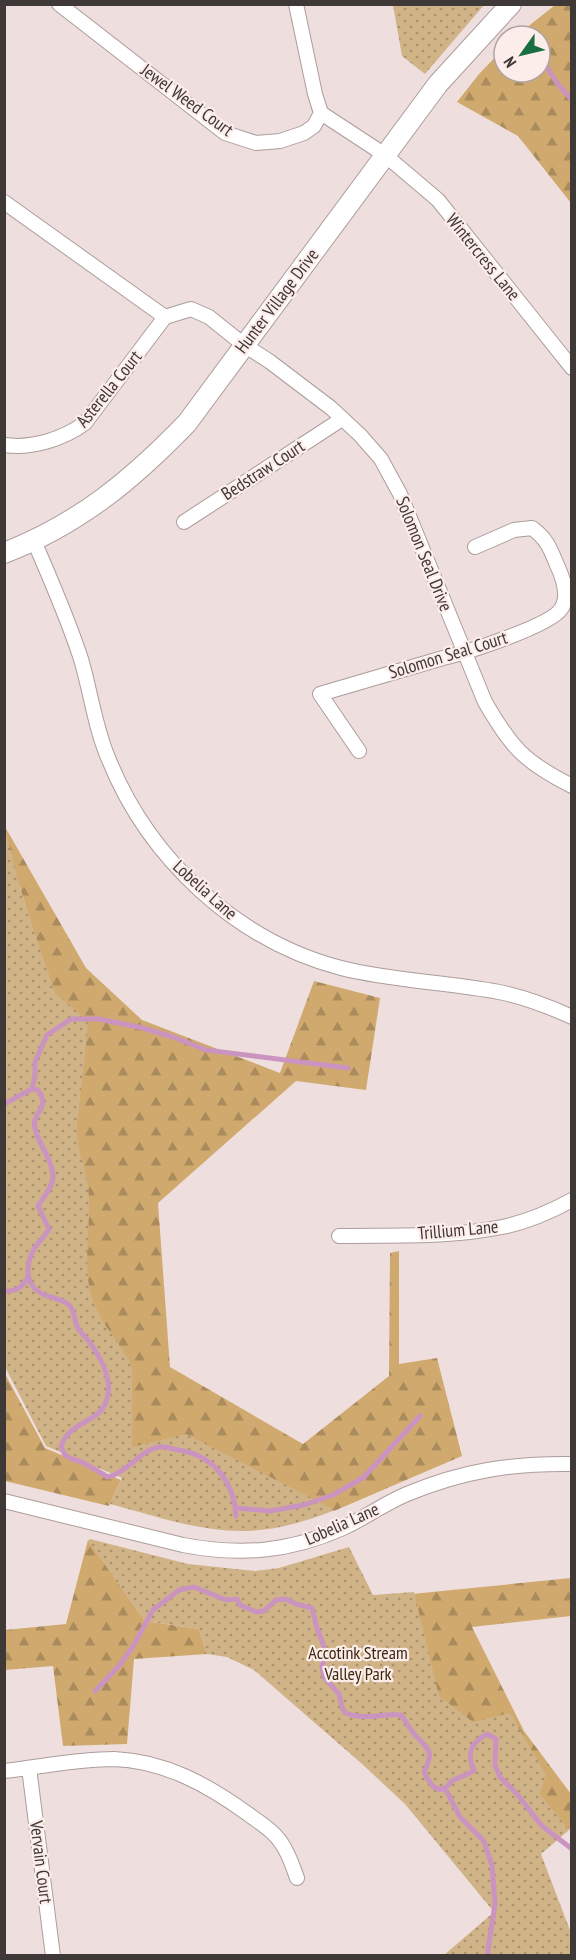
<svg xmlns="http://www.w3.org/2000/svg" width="576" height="1960" font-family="'PT Sans Narrow',sans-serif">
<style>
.forest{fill:url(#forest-firs)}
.park{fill:url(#park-dots)}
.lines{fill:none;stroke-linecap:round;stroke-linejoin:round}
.stream{stroke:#cb94c0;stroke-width:5}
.street-casing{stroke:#ac9d9c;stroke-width:16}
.secondary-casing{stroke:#ac9d9c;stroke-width:22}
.street{stroke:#fff;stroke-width:14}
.secondary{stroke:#fff;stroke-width:20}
.labels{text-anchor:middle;stroke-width:4.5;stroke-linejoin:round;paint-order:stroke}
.street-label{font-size:18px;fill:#3e3837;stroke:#fcecea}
.park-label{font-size:18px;fill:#39290e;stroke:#fcecea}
</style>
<defs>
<pattern id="forest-firs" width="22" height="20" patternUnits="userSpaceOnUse" patternTransform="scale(1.5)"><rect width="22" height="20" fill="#d0a96f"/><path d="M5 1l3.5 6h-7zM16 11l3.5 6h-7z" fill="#aa8b5c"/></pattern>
<pattern id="park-dots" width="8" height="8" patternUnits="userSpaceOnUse" patternTransform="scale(1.5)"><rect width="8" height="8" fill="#d0b387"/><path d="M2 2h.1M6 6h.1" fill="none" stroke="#aa936f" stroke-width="1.8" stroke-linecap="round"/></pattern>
</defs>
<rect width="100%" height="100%" fill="#eededd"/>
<g class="forest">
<polygon points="555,5 571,5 571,203 518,136 457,102 479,74 504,48 504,72 540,72 540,36 516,36"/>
<polygon points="4,825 86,968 142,1020 280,1073 314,981 380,998 366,1090 296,1081 158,1203 170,1367 303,1444 389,1376 390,1253 399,1251 399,1364 437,1358 462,1456 334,1511 184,1435 130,1449 95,1312 88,1292 79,1163 53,995 5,839"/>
<polygon points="4,1372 45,1448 121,1480 109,1506 5,1481"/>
<polygon points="88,1540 145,1621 199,1629 207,1654 134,1659 127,1744 63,1746 53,1666 5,1670 5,1630 66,1624"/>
<polygon points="571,1578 571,1616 472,1627 524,1731 571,1794 571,1828 567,1831 538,1796 472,1723 437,1697 412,1594"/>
</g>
<g class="park">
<polygon points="393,5 393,4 484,5 425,74 402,56"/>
<path d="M 5,828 L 21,892 L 55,993 L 88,1021 C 86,1047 83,1073 80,1099 C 79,1111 76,1124 77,1136 C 79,1158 89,1177 89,1199 C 90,1231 83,1264 91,1295 C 98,1322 121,1342 132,1367 L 132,1447 L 186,1434 L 335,1510 C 305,1522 274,1531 241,1531 C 197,1531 152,1515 110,1504 L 122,1478 L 46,1446 L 5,1367 Z"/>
<polygon points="90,1539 188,1564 255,1571 279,1568 349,1547 373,1595 414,1592 439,1696 473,1722 510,1713 546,1775 540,1794 569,1830 541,1854 571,1933 571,1955 444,1955 494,1912 405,1804 361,1763 254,1670 227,1657 207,1654 199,1629 145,1621 88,1541"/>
</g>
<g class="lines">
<g class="stream">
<polyline points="540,46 548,69 557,83 572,100"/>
<polyline points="32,1089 35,1076 35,1062 47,1035 71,1019 99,1019 143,1028 176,1038 206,1050 348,1068"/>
<path d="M 4,1104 L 32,1089 L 38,1090 C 52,1109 31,1111 35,1128 C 38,1144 53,1160 53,1177 C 53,1186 43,1198 38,1206 L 49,1229 C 44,1238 37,1243 33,1251 C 26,1265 25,1283 39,1292 C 48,1298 61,1298 69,1305 C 75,1311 74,1319 77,1326 C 78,1331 85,1336 88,1340 C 100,1356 113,1379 107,1399 C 100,1424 69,1420 61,1447 L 65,1455 L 72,1459 L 82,1462 L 108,1477 C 128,1472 142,1449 159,1447 C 165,1446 172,1449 178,1450 C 213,1455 234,1481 236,1516"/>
<path d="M 4,1291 C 17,1291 22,1288 28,1277"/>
<polyline points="236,1508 270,1511 304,1505 333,1495 364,1477 420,1416"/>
<path d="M 95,1691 L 118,1667 L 132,1648 L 153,1610 L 179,1590 L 194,1587 L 226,1600 L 237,1599 L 240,1605 L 256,1612 L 264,1611 L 276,1600 L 286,1599 L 296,1604 L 312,1608 L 317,1628 L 323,1644 L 325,1656 L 322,1667 L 324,1677 L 339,1694 L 342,1707 L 345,1713 C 366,1721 380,1713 401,1715 C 406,1722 410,1729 415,1735 C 430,1751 434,1751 424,1772 C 428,1780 435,1794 445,1788 C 448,1786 450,1783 452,1781 C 459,1776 468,1776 474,1770 C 466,1753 471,1743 487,1734 L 496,1739 L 495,1765 L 500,1777 L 517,1794 L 542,1826 L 572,1849"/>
<polyline points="445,1788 460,1817 484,1841 492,1866 495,1904 487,1956"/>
</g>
<defs>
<g id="street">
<polyline points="59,4 225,133 256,143 280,141 304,133 314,126 321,113 315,94 296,4"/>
<polyline points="321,113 385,155 438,200 572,368"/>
<path d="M 4,202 L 165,317 L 85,423 C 63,439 32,449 4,445"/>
<path d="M 165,317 L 191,309 L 209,317 L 244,345 L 269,361 L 331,408 L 360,435 L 381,459 L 400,494 L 485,702 C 511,747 524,762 572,786"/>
<polyline points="184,522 342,419"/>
<path d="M 34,541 C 51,580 68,619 81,659 C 91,693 95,728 109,760 C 149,859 237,941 341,968 C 393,981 446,982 499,992 C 524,997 548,1006 572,1017"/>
<path d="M 359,751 L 320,694 L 443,658 C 465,653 550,626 561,609 C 570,596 563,578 557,565 C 550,548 547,539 532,528 L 514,530 L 475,547"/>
<path d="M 339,1236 C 393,1235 449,1238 502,1227 C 527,1222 550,1212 572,1200"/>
<path d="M 4,1501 L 183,1545 C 241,1556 289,1552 343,1528 C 365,1518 385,1503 407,1494 C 462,1471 512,1463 572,1464"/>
<polyline points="29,1768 53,1956"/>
<path d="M 4,1771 C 40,1767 78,1759 114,1759 C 165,1761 208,1785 248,1814 C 260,1823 274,1831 282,1844 C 289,1854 293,1867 297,1878"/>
</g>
<path id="secondary" d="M 4,553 C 79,524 132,480 187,423 L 438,84 L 511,4"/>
</defs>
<use href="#street" class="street-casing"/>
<use href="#secondary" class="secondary-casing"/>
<use href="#street" class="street"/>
<use href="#secondary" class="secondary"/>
</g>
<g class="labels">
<g class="street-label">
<text transform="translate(187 100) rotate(36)" y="6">Jewel Weed Court</text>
<text transform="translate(483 257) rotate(51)" y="6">Wintercress Lane</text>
<text transform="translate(277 301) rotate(-53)" y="6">Hunter Village Drive</text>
<text transform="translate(109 389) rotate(-51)" y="6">Asterella Court</text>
<text transform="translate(263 470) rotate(-33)" y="6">Bedstraw Court</text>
<text transform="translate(424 554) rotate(68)" y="6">Solomon Seal Drive</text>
<text transform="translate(448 655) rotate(-17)" y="6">Solomon Seal Court</text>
<text transform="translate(205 890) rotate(42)" y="6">Lobelia Lane</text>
<text transform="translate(458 1230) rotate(-5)" y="6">Trillium Lane</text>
<text transform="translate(342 1524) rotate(-24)" y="6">Lobelia Lane</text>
<text transform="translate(41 1862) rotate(83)" y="6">Vervain Court</text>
</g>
<g class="park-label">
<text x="358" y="1659">Accotink Stream<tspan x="358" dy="21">Valley Park</tspan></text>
</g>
</g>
<rect width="576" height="1960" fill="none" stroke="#3e3837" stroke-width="12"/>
<g transform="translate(522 54) rotate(236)"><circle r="28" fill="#fcecea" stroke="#b0a4a2" stroke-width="1.5"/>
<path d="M0-4.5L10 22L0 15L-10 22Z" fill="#176e41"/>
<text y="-9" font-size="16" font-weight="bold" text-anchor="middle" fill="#3e3837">N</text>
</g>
</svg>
